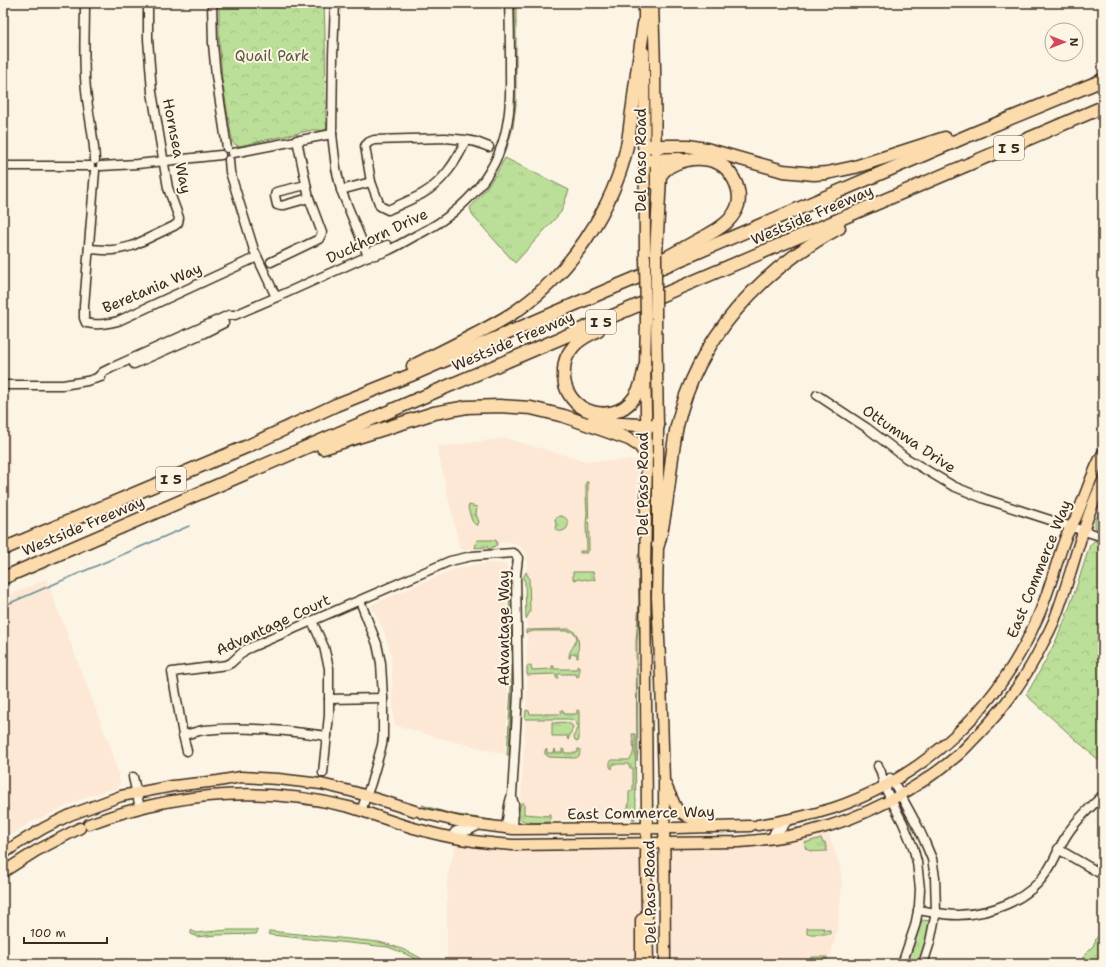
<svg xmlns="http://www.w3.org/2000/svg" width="1106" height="967" font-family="'Shantell Sans',sans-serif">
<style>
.built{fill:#fce8d4}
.grass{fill:url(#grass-tufts);stroke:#7b845c}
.park{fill:url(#park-crowns);stroke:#7b845c}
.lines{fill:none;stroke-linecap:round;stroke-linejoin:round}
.stream{stroke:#688e97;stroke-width:1.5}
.minor-casing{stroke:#3b2a1e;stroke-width:11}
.major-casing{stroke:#3b2a1e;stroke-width:13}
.highway-casing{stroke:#3b2a1e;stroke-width:15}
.minor{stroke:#fcf5e5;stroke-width:8}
.major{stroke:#fcdcac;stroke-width:10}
.highway{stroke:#fcdcac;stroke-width:12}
.major-bridge-casing{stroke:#3b2a1e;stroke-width:13;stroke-linecap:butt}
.major-bridge{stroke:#fcdcac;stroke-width:10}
.labels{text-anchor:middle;stroke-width:4;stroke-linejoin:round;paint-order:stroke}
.shield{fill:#fcf5e5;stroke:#75675a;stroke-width:1}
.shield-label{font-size:14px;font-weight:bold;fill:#3b2a1e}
.park-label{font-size:15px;fill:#5b573d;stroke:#fcf5e5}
.street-label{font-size:15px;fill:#3b2a1e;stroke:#fcf5e5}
</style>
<defs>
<pattern id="grass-tufts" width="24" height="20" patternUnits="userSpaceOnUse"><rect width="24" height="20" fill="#bbdf99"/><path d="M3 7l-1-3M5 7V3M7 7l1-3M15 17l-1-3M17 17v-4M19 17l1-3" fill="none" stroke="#a2c083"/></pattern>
<pattern id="park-crowns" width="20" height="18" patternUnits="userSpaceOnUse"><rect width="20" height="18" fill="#bbdf99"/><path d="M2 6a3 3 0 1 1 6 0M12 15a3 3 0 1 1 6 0" fill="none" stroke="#a2c083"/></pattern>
</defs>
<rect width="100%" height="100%" fill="#fcf5e5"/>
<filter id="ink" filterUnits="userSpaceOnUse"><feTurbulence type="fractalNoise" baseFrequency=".025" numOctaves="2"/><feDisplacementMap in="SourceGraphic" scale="8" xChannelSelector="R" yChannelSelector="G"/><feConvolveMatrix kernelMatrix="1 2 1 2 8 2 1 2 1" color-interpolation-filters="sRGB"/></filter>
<g filter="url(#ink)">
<g class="built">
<polygon points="3,394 10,394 11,496 3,499"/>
<polygon points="505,438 585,461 637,460 639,642 636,815 630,819 522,821 520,819 527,687 526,582 523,578 528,565 527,557 525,551 519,546 512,542 503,542 492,548 482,547 460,550 437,447"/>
<polygon points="485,563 507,564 508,698 505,754 436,737 394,725 391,655 384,631 371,605 453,570 474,565"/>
<polygon points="46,579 112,751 120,782 118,788 110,790 107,790 79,800 42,818 36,819 3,840 3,598"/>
<polygon points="827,829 840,867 842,886 837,932 828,964 659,964 659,846 762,845 790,841"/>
<polygon points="457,841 642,847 645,964 447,964 447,877"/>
</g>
<g class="grass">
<polygon points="514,3 516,3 516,105 513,127 506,151 505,149 512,127 515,105"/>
<path d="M 505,158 L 569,190 L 561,212 L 515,263 L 473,216 L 470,208 C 484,192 495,177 505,158 Z"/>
<polygon points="586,482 588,482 589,550 587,553 580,553 580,551 586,551 587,549 586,525 587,513 586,496"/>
<polygon points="1103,504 1103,530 1098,530 1095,527 1095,521"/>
<polygon points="469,505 477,507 476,514 479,522 477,526 472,521 468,508"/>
<path d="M 559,516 C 567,516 571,523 566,529 C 562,532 558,532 555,529 L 556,524 L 555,519 Z"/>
<polygon points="477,540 496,540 497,545 489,549 486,547 475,548"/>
<polygon points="640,553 640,603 637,643 638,752 637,761 636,641 639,603 638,555"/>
<polygon points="511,571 512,650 510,650 509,574"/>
<polygon points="526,572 529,578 530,612 526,619 525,582 523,578"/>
<polygon points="573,572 593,572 595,580 592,579 587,580 585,579 582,580 579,579 575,580 573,579"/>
<path d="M 569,629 C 582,632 578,648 578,658 L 577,658 L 577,654 L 571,654 L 570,658 L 569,658 C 569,656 569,654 570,652 C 574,644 583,635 569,631 L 534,631 L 526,633 L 526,630 Z"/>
<polygon points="511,665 513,666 509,755 507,755 511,688"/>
<polygon points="527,666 531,666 532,670 552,669 552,666 554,666 554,669 577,669 577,666 579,666 579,676 577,677 576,674 558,674 558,678 556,678 556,674 527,675"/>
<path d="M 526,710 L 529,711 L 530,714 L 561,714 L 561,710 L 563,710 L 564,714 L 577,714 L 577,710 L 578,710 L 579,711 L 579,740 L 578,741 L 575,740 L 574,737 C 576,729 581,722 570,719 L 525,719 Z"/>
<path d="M 552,723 C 559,723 570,720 573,727 L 568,740 L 567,736 L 552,736 Z"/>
<path d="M 632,734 L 635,734 L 636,815 L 635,819 L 633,820 L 632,819 L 634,818 L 635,813 L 631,810 L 627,810 L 629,804 L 629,791 L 633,791 L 633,768 L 630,768 L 628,764 L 613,764 L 612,769 L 610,767 L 610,762 L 612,760 L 629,760 C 636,755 633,742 632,734 Z"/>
<path d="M 546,749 L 547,750 L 547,753 L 554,753 L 555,749 L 556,753 L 562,753 L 562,749 L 564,750 L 564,753 L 577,753 L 578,749 L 580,749 C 580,754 580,757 575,758 L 549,757 L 545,754 L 545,750 Z"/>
<path d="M 521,803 L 524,803 L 524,814 L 548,816 L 549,814 L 550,814 L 550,822 C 543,822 520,825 519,816 C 518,814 520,806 521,803 Z"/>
<path d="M 422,805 L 452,814 L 492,820 L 495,822 C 471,819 444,817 422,805 Z"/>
<path d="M 821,838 L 823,843 L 825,842 L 827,851 C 821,851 812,853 806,849 L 804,843 Z"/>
<polygon points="922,920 931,921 928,933 918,964 907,964"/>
<polygon points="807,928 824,928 824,930 830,930 830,934 807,934"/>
<polygon points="191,930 196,933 228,930 257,930 257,933 256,934 217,935 196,937 196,936 191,934"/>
<path d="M 269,931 L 379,942 C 394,946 408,950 422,959 L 420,961 L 401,952 L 388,947 L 271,935 L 269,934 Z"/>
<polygon points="1101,935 1103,936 1103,954 1093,964 1076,964 1081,961 1086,953 1093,946 1097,937"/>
<polygon points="811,957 827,957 826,964 811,964"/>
</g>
<g class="park">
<polygon points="219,3 324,3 325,31 326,124 327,127 325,130 322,131 319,130 312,130 239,146 234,144 232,140 222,79 219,36"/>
<path d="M 1094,541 L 1098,541 L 1103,544 L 1103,764 L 1026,695 C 1039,673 1052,650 1062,627 C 1073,600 1081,572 1090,545 Z"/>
</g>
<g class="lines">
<polyline class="stream" points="3,606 189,526"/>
<defs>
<g id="minor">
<path d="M 85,3 C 85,32 83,61 86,90 C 88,113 94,136 95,160"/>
<polyline points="212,3 213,44 216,76 227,148"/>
<polyline points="335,3 333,55 332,134 336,168 341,190 368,256"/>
<path d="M 466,140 C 457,161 442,183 422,194 C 411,200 399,205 388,210 L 380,206 L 371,182 L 365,146 L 369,142 L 374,140 L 445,138 L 466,140 L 476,142 L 489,147"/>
<polyline points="233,153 332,134"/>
<polyline points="229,160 230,172 254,250 276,297"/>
<polyline points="3,166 90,166"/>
<polyline points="101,166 137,164 221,155"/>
<path d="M 95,171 L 84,306 L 84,318 L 86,323 C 97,326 107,324 118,321 L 257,257"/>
<polyline points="306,185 276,192 275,196 277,205 281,206 309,198"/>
<polyline points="341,190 371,182"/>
<path d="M 89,249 C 96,249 99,250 106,250 C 115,251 123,248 132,246 L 174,226 L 178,223 L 179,218 L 168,188 L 152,92 L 148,39 L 148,3"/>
<polyline points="368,256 372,251 387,245"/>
<polyline points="271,262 319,239 322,233 309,198 297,140"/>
<polyline points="134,364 204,333 224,323"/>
<path d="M 97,378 L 103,372 L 111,368 L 229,315 L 235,315 L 286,293 L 368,256 C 384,256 406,240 421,233 C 466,210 501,171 508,119 C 511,103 510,87 510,70 C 510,48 510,25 509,3"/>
<polyline points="3,385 63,385 87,381 101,377"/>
<polyline points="817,395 867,428 906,458 953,486 985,499 1103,537"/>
<polyline points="360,601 377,644 381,663 383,698 383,737 382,745 371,783 361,811"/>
<polyline points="312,621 324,647 329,668 329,715 323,773"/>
<polyline points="329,699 383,698"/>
<path d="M 183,735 C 190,734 197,731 204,730 C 245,726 286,730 327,736"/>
<path d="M 187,751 L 183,735 L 172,672 L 227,665 L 231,663 L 245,650 L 450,561 L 472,556 L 513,553 L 515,554 L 518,558 L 516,575 L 518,695 L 512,795 C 507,806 509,817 505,828"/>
<polyline points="878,766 881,772 884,786 903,823 913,847 917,862 920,889 919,906 915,926 902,964"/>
<polyline points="133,777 140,808"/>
<polyline points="890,778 893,781 918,827 924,840 932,859 935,877 936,912 930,942 923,964"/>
<polyline points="512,798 514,804 513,829"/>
<path d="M 452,837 C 456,827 458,832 466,831 C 470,830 475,827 479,825"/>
<polyline points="772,839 772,837 775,831 782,828 788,820"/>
<polyline points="1058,849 1103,875"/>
<path d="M 918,910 C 931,912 945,915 958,915 C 990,914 1027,901 1046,873 C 1055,861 1059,846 1068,833 C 1077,819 1091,807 1103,795"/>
</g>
<g id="major">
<polyline points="644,3 644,32"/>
<polyline points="653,3 655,67 656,185"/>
<polyline points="644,52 645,258"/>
<polyline points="656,316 658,426 658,545 657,597 661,679 664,781 665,964"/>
<polyline points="646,319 645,367 647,456 645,571 647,816 646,856 648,964"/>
<polyline points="665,783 676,807 680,812 688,817 696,820 709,827"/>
<polyline points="422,813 460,822 513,829 676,828 750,826"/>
<path d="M 89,824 C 174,792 261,785 349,807 C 373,814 397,824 421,830 C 451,839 483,843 514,845 L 739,842 C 764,840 788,837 811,831 C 863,818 917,790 958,755 C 964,750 969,744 975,738 C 1003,710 1026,678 1043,643 C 1047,636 1051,628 1054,621 C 1072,575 1081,526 1103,481"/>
<path d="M 758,825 C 784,821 809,816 834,808 C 925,777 999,707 1037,619 C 1049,593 1055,566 1065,539 C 1068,531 1074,523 1077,515 C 1086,494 1092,473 1103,453"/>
<polyline points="3,854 17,844 44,828 70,815 121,796 173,786 218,781 241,777 278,779 321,784 354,792 415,811"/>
<polyline points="3,872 36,851 80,828"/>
<polyline points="638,963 641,959 641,920 647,914"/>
</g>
<g id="highway">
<polyline points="644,146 688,146 706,149 783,171 814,174 827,173 855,167 945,138"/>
<polyline points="645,160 680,159"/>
<path d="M 656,254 L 660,176 C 670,160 699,155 716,162 C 731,168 742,189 738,205 C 736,211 732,217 728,221 C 720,229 710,234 700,239 C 687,246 675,253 662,260"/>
<path d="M 598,330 C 589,335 579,339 573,347 C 568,353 564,362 564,370 C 560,414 619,431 638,391 C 642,384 643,375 645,367"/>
<path d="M 413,366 C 446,349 479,334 510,315 C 568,278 615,208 628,141 C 630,129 631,117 633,105 C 636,78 640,51 644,24"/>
<polyline points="593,421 604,423 658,426"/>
<polyline points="323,448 434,413 467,407 499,406 531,408 564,416 629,439 640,446 647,456"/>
<path d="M 658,545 C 669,506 669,465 677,426 C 697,338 762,269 839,228"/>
<polyline points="3,549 248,446 336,405 411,375 610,289 691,255 972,134 1103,80"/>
<polyline points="3,578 425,396 1103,107"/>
</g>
</defs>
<use href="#minor" class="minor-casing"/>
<use href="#major" class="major-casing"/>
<use href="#highway" class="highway-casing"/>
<use href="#minor" class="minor"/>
<use href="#major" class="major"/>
<use href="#highway" class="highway"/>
<defs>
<g id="major-bridge">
<polyline points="645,258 646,319"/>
<polyline points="656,316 656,254"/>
</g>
</defs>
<use href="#major-bridge" class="major-bridge-casing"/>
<use href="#major-bridge" class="major-bridge"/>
</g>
</g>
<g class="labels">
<g class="shield">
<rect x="994" y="136" width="30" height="24" rx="3"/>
<rect x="586" y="310" width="30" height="24" rx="3"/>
<rect x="156" y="467" width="30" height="24" rx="3"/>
</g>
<g class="shield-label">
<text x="1009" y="153">I 5</text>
<text x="601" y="327">I 5</text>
<text x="171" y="484">I 5</text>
</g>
<g class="park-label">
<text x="272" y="61">Quail Park</text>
</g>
<g class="street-label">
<text transform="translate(177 146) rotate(79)" y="5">Hornsea Way</text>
<text transform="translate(641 160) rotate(-90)" y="5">Del Paso Road</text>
<text transform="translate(812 215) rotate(-23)" y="5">Westside Freeway</text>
<text transform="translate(377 236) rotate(-25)" y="5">Duckhorn Drive</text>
<text transform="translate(152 288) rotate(-23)" y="5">Beretania Way</text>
<text transform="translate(513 341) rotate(-23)" y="5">Westside Freeway</text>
<text transform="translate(909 439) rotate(34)" y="5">Ottumwa Drive</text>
<text transform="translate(643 484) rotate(-90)" y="5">Del Paso Road</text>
<text transform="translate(83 526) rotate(-23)" y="5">Westside Freeway</text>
<text transform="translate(1039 569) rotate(-68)" y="5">East Commerce Way</text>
<text transform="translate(273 625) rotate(-25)" y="5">Advantage Court</text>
<text transform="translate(504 628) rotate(-90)" y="5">Advantage Way</text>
<text transform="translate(641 813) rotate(-1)" y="5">East Commerce Way</text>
<text transform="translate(650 892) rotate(-91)" y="5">Del Paso Road</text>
</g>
</g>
<rect width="1106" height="967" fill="none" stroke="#fcf5e5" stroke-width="16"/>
<rect x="8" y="8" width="1090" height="951" fill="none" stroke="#3b2a1e" stroke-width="1.5" filter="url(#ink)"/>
<g transform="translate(1064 42) rotate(90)"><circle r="19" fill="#fcf5e5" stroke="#afa495"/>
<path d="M0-3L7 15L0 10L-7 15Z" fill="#d1495b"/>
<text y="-6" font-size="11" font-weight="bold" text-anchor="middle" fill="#3b2a1e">N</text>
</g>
<path d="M24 937v6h83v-6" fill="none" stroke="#3b2a1e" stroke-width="2"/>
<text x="30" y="937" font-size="12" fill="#3b2a1e" stroke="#fcf5e5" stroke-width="3" paint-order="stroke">100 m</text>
</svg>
